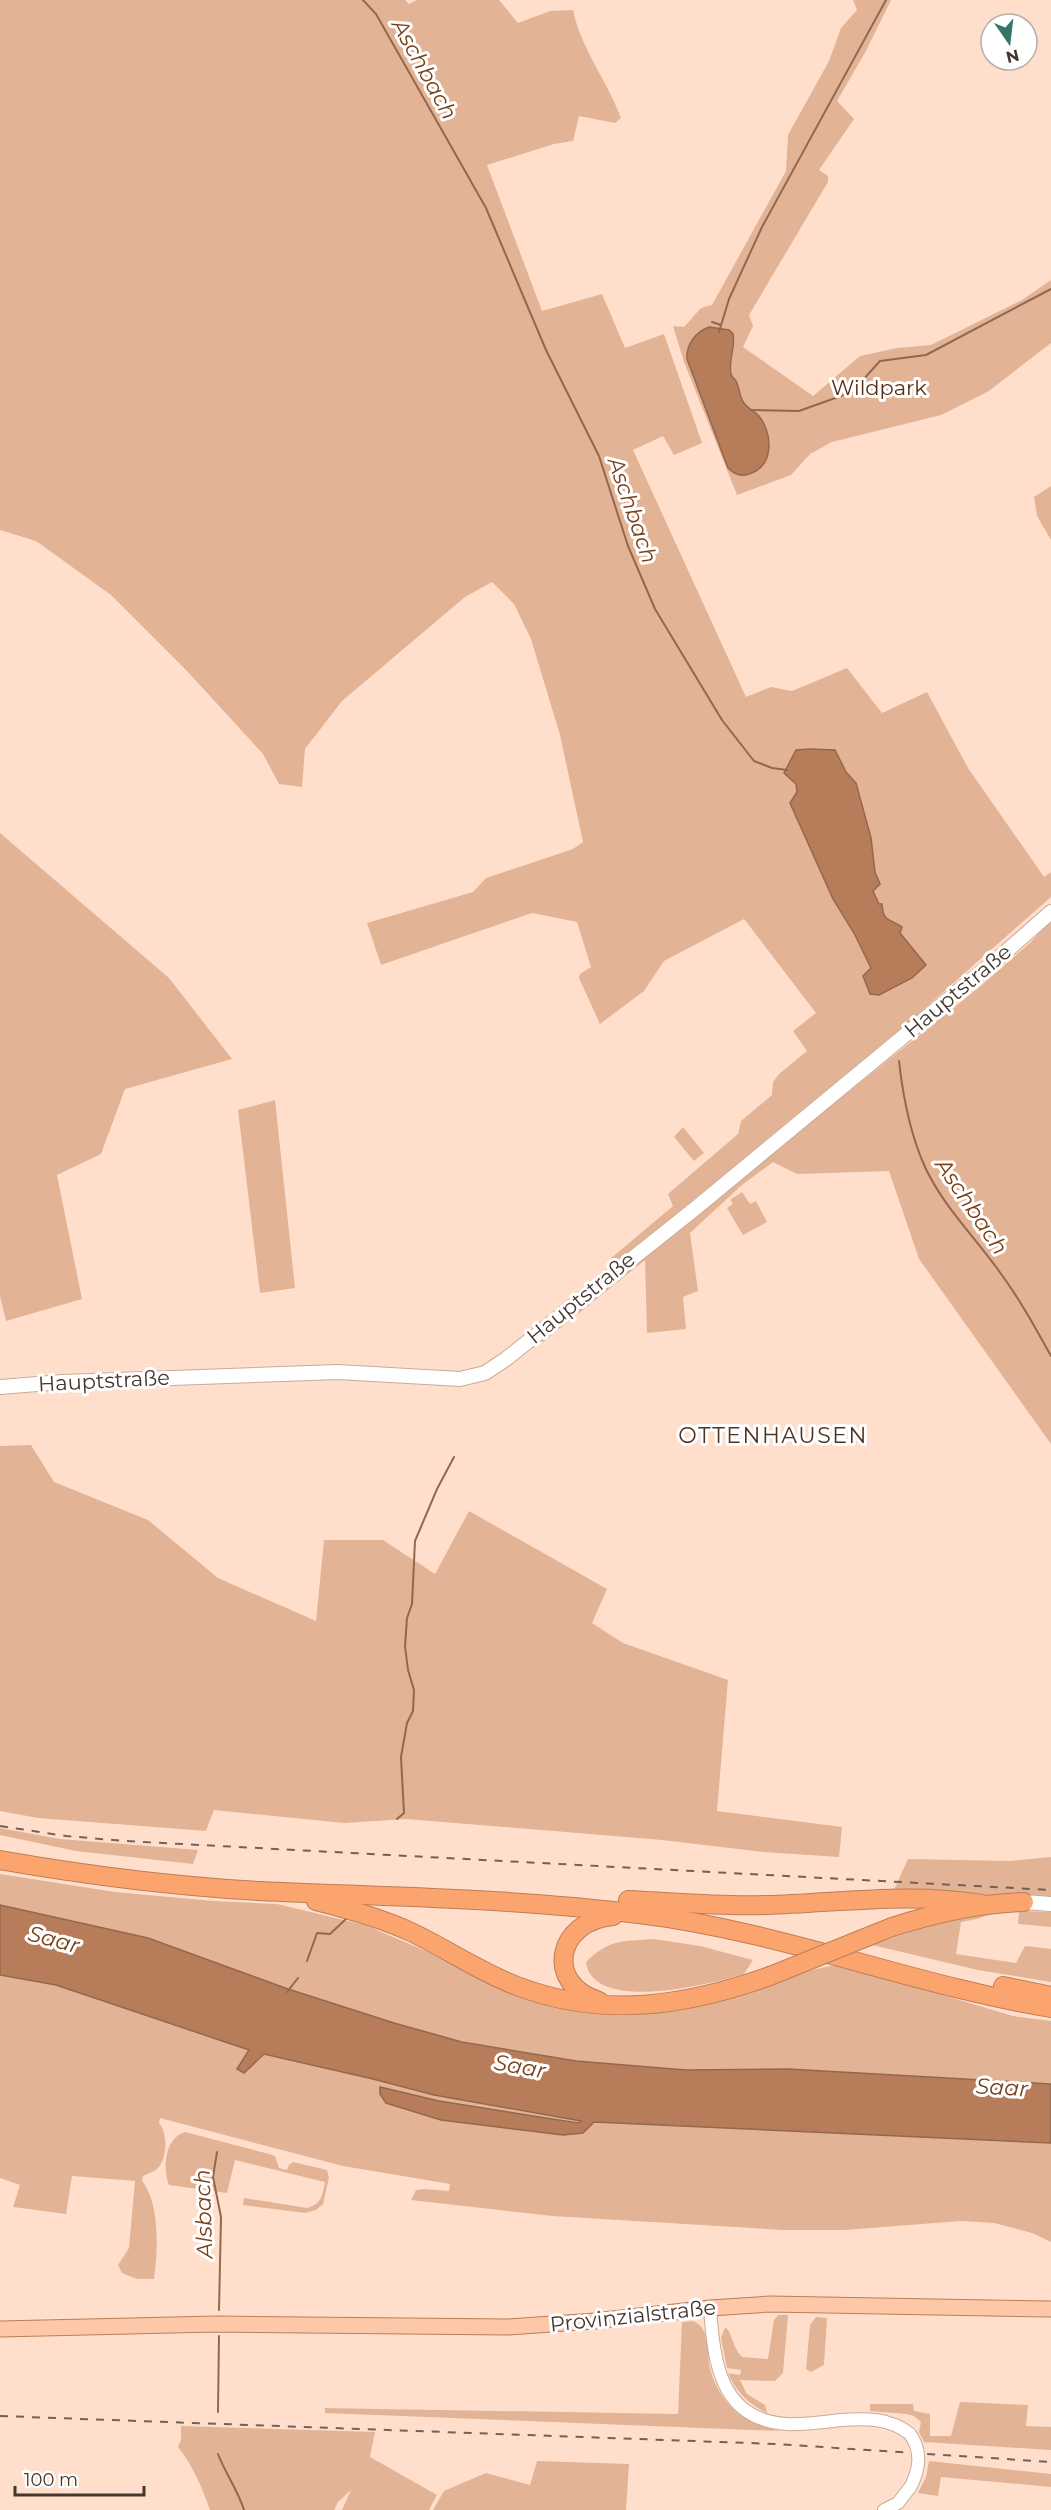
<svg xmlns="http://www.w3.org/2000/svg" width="1051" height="2510" font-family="Montserrat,sans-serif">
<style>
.green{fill:#e3b396;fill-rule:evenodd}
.water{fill:#b77d5a;stroke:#94684d;stroke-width:1.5}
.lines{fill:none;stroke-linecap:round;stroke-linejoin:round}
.stream{stroke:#94684d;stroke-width:2}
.tertiary-casing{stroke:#c9aa99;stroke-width:14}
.secondary-casing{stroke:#c9aa99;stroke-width:16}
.primary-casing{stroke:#bb7e58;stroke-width:17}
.motorway-casing{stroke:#bb7e58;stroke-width:20}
.tertiary{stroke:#fff;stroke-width:12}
.secondary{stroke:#fff;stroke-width:14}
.primary{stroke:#fdc8a8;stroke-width:15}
.motorway{stroke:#fba46e;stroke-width:18}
.rail{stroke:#736157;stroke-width:2;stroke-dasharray:8 8;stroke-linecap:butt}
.tertiary-bridge-casing{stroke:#c9aa99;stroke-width:14;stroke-linecap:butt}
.motorway-bridge-casing{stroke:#bb7e58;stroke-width:20;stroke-linecap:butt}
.tertiary-bridge{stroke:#fff;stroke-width:12}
.motorway-bridge{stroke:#fba46e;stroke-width:18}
.labels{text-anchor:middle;stroke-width:6;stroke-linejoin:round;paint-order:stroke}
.park-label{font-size:21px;fill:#562e14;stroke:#fff}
.street-label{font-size:21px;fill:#443730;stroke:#fff}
.water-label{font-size:22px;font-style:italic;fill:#783f18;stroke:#fff}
.neighbourhood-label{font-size:22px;letter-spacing:1.5px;fill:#4d3426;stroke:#fff}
</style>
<rect width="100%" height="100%" fill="#ffdfcc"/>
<g class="green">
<path d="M 0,0 L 405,0 L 409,4 L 417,0 L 499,0 L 518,23 L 550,11 L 573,10 C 581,49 607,80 621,118 L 615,123 L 579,116 L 573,141 L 554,144 L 487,165 L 542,311 L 602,294 L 625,348 L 664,334 L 702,443 L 674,455 L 663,436 L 633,450 L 746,697 L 771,687 L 792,691 L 847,668 L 882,713 L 927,692 L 968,768 L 1044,877 L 1051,872 L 1051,897 L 916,1016 L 607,1271 L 610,1259 L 673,1206 L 668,1194 L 738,1134 L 741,1121 L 772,1095 L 773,1082 L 779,1074 L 807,1051 L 793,1031 L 816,1013 L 744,919 L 664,961 L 644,991 L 600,1024 L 579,978 L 580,974 L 591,967 L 577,922 L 532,913 L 381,965 L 367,923 L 473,892 L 486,878 L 573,849 L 583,842 L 560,735 L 531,639 L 514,604 L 492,582 L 465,597 L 342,701 L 305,749 L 302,787 L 279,784 L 263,754 L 187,671 L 111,595 L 36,541 L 0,530 ZM 810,749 L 835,750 L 846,772 L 856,784 L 871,838 L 875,872 L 880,884 L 873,890 L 879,904 L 882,904 C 882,916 887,921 899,924 L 900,933 L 925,964 L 912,978 L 870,994 L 863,976 L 871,968 L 854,933 L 833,899 L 790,803 L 797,792 L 796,783 L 784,773 L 796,750 Z"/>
<polygon points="853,0 891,0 866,51 837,101 854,119 819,170 828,176 828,182 749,315 753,326 743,347 813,396 860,356 897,348 931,345 1022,300 1051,280 1051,343 989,391 941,415 832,442 810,454 791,475 737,495 684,362 673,326 684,327 701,308 712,305 786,171 788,135 829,61 841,28 857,10"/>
<polygon points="1051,486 1051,540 1037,516 1034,497"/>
<polygon points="0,833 169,978 232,1059 125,1089 101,1154 57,1175 82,1299 6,1321 0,1296"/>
<polygon points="1051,920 1051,1444 919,1259 889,1171 797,1174 773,1162 742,1185 690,1233 698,1291 683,1297 686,1329 647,1333 645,1260 543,1342 540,1340 978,988 1030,943"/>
<polygon points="275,1100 295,1288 260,1293 238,1110"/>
<polygon points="683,1127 704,1153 694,1161 674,1137"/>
<polygon points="742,1192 750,1204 756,1201 767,1222 743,1235 727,1208 733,1204 730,1200"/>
<polygon points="31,1445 54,1482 148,1520 218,1578 316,1621 324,1540 383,1540 435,1574 469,1511 607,1589 592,1623 623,1643 728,1680 717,1811 842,1827 839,1857 763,1852 662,1840 406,1819 344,1823 214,1810 206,1831 38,1818 0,1811 0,1446"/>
<polygon points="0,1828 60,1839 198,1850 193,1864 76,1851 0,1835"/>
<polygon points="1051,1857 1051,1898 892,1894 908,1859 1010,1861"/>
<polygon points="0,1874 115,1892 214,1901 277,1904 365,1925 433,1954 514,1993 552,2007 620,2016 683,2010 753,1992 803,1972 839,1964 1013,2016 1051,2021 1051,2084 788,2069 686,2070 576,2061 462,2042 394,2023 288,1989 148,1938 0,1905"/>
<polygon points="1019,1911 1051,1912 1051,1927 1018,1924"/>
<polygon points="995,1912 977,1919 961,1922 956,1954 1016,1963 1025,1946 1051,1949 1051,1982 978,1970 872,1945 927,1926"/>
<path d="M 654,1939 L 700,1946 L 753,1960 L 744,1974 C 711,1984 615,2008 591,1975 C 588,1972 587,1966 586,1962 C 610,1938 622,1942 654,1939 Z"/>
<path d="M 0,1975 L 56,1985 L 250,2050 L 237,2069 L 244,2073 L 264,2054 L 373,2079 L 434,2095 L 581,2120 L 579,2123 L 439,2101 L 380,2087 L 386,2103 L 442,2120 L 563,2135 L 583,2133 L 594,2122 L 1051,2143 L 1051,2242 L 1032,2233 L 994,2223 L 961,2221 L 845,2230 L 783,2230 L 552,2216 L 411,2200 L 416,2190 L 424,2189 L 449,2191 L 450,2184 L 343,2166 L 160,2118 L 159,2123 C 168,2133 168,2160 156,2170 C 153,2172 147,2174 143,2176 L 142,2181 C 160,2203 158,2251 154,2279 L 137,2279 L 122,2273 L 118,2265 L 129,2248 L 135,2181 L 72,2176 L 66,2214 L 13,2207 L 20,2185 L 0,2178 Z"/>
<path d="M 185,2132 L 269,2154 L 275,2156 L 279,2168 L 287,2170 L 289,2165 L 293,2162 L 327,2170 L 329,2178 L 323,2204 L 316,2210 L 305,2213 L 243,2205 L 244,2198 L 307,2208 C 322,2204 322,2196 325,2182 L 235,2160 L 227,2193 L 169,2185 C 162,2168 165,2138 185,2132 Z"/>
<path d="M 778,2315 L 788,2315 L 783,2373 L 775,2381 L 740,2380 L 747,2394 L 765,2405 L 767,2413 C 749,2404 736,2392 728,2373 L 740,2375 L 741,2370 L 727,2368 L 721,2338 L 725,2327 C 733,2333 731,2345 742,2357 L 768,2359 L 774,2320 Z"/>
<polygon points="816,2317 827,2318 824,2365 811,2372 806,2369 810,2325"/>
<path d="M 693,2321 C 712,2328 706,2356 711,2372 C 715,2387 727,2406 740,2415 C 752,2423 766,2427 779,2431 L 325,2413 L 325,2408 L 678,2414 L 682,2322 Z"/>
<polygon points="960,2402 1028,2405 1026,2426 1051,2427 1051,2450 924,2442 919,2432 921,2422 914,2416 907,2414 870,2411 870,2404 913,2404 914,2411 930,2414 930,2436 951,2436"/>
<path d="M 181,2426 L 375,2432 L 370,2457 L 437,2495 L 429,2510 L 342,2510 L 351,2490 L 338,2502 L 334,2510 L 210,2510 C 202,2487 193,2466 178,2447 L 181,2440 Z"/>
<polygon points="537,2461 629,2464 626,2510 433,2510 444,2491 486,2473 530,2485"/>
<polygon points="929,2461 1051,2474 1051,2487 941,2477 938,2496 918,2493 926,2477"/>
</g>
<g class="water">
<path d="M 709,327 L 729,330 L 733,334 C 736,345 728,361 731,374 C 732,379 734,377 736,381 C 740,388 739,397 744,403 C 747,408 754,411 758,415 C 773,432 775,466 749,474 C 741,477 734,474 728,468 L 687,359 C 686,344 696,332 709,327 Z"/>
<path d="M 810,749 L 835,750 L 846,772 L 856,783 L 871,838 L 875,872 L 880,884 L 873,891 L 879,904 L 882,904 C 883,923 890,918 902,927 L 900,933 L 926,965 L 912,978 L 879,995 L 870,994 L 863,976 L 871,968 L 854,933 L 833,899 L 790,803 L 797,792 L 796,784 L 784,773 L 796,750 Z"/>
<polygon points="0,1905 148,1938 288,1989 394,2023 462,2042 576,2061 686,2070 788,2069 1051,2084 1051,2143 594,2122 583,2133 563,2135 441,2120 386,2103 380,2094 380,2087 439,2101 578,2123 581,2121 434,2095 373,2079 264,2054 244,2073 237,2069 249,2050 56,1985 0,1975"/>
</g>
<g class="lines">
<g class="stream">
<polyline points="363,0 376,14 486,208 546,350 599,456 628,546 655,609 722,720 754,761 772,768 787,770"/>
<polyline points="712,322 721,325"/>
<polyline points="719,332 729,299 762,227 886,0"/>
<polyline points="751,410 799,411 852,392 880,361 926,355 1051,289"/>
<path d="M 899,1061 C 903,1097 910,1134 925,1167 C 943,1206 974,1236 999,1271 C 1019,1298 1035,1327 1051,1356"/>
<polyline points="397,1819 404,1813 401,1757 407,1723 413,1711 414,1690 408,1670 405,1646 407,1618 412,1604 415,1541 437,1489 454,1457"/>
<polyline points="307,1961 317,1933 330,1934 348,1917"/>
<polyline points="287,1992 298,1978"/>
<polyline points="217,2152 213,2177 221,2217 219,2310"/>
<polyline points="218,2412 219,2336"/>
<path d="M 218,2454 C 225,2473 238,2490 244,2510"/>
</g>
<defs>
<g id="tertiary">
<path d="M 710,2308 C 714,2361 719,2419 786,2424 C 804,2425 823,2422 841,2420 C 866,2418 890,2418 910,2434"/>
<polyline points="884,2510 898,2503 911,2486"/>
</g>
<g id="secondary">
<polyline points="0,1387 62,1382 338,1372 460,1379 485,1373 506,1359 697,1207 1002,955 1051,912"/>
<polyline points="1024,1902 1051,1904"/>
</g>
<polyline id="primary" points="0,2329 216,2324 508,2327 595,2321 710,2308 770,2304 1051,2309"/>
<g id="motorway">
<path d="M 0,1860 C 86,1875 173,1886 260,1891 C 387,1897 514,1898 639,1914 C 780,1931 912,1985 1051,2008"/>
<path d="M 628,1900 C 674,1902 721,1907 766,1905 C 838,1903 910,1892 982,1904"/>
<path d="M 316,1901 C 348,1909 381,1918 411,1932 C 447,1949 480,1972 517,1986 C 603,2019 686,2006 770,1976"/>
<path d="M 892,1927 C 936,1913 978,1903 1024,1902"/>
<polyline points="1003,1986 1051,1996"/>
<path d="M 599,2001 C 544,1984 556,1921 613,1916"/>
</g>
</defs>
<use href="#tertiary" class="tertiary-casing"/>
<use href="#secondary" class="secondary-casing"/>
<use href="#primary" class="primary-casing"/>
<use href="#motorway" class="motorway-casing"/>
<use href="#tertiary" class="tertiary"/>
<use href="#secondary" class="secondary"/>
<use href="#primary" class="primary"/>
<use href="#motorway" class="motorway"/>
<g class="rail">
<polyline points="0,1826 66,1836 125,1841 1051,1890"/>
<polyline points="0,2416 776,2444 1051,2462"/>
</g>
<defs>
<path id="tertiary-bridge" d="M 910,2434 C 922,2451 920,2468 911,2486"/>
<polyline id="motorway-bridge" points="770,1976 892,1927"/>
</defs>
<use href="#tertiary-bridge" class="tertiary-bridge-casing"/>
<use href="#motorway-bridge" class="motorway-bridge-casing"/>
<use href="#tertiary-bridge" class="tertiary-bridge"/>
<use href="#motorway-bridge" class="motorway-bridge"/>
</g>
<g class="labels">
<g class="park-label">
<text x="879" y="395">Wildpark</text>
</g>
<g class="street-label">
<text transform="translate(958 991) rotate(-40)" y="7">Hauptstraße</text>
<text transform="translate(581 1298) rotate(-39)" y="7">Hauptstraße</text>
<text transform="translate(104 1381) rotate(-3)" y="7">Hauptstraße</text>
<text transform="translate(633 2316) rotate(-6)" y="7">Provinzialstraße</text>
</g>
<g class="water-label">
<text transform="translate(425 69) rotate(61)" y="8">Aschbach</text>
<text transform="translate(633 510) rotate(71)" y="8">Aschbach</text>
<text transform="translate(972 1206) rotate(56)" y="8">Aschbach</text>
<text transform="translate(54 1939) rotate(15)" y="8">Saar</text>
<text transform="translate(520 2066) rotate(10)" y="8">Saar</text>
<text transform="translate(1002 2087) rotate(3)" y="8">Saar</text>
<text transform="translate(203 2214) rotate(-92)" y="8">Alsbach</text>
</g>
<g class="neighbourhood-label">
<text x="773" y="1443">OTTENHAUSEN</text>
</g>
</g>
<g transform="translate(1009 42) rotate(166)"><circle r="28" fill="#ffffff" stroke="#b4afac" stroke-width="1.5"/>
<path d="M0-4.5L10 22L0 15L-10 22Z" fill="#34776a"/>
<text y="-9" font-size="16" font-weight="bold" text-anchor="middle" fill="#443730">N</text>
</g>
<path d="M15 2486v9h129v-9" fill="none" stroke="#443730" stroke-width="3"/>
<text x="24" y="2486" font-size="18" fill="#443730" stroke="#ffffff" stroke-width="4.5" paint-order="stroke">100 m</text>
</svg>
